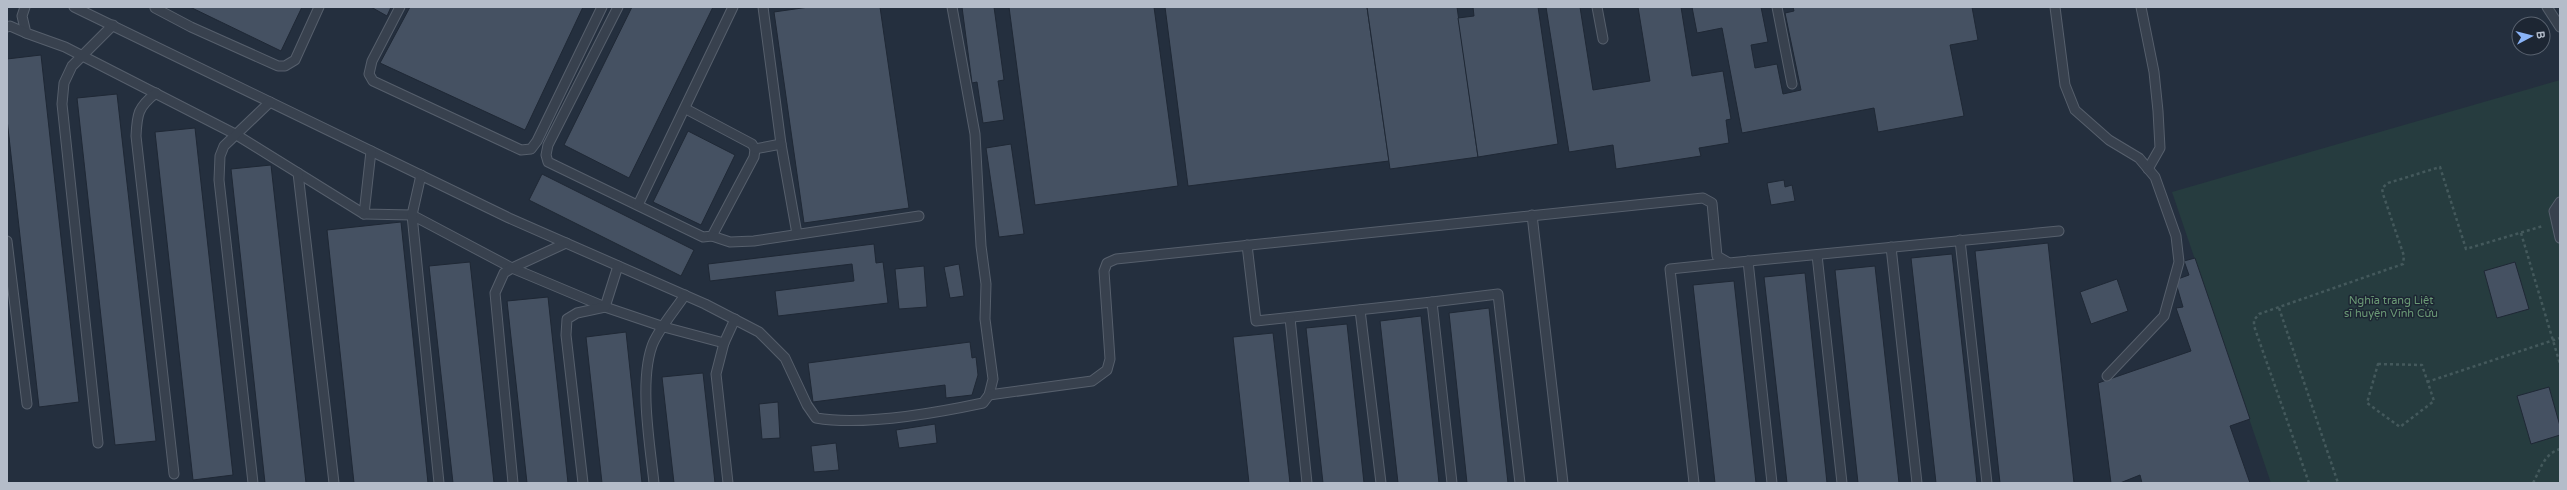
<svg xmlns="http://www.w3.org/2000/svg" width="2567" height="490" font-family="'Varela Round',sans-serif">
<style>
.green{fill:#263c3f}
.building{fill:#455162;stroke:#1f2835}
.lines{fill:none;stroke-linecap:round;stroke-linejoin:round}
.lane-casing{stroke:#565f6c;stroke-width:11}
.path{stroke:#44595c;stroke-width:2.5;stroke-dasharray:3 3;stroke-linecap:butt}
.lane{stroke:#38414e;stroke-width:9}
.labels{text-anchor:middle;stroke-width:3;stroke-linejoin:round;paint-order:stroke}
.park-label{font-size:11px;fill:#6b9a76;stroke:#1d2633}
</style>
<rect width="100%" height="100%" fill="#242f3e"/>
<polygon class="green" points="2560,80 2560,483 2271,483 2172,192"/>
<g class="building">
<polygon points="190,7 302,7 281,51"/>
<polygon points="371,7 391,7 387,16"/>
<polygon points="410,7 583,7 525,130 380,63"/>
<polygon points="632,7 713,7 629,178 564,145"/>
<polygon points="809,7 880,7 909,208 804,223 774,12"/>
<polygon points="962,7 994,7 1004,80 998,81 1004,120 983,123 977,82 972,83"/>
<polygon points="1009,7 1154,7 1178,186 1035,205"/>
<polygon points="1165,7 1367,7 1389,161 1188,186"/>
<polygon points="1367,7 1457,7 1478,157 1390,169"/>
<polygon points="1473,7 1538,7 1558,144 1478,157 1458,18 1474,16"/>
<polygon points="1546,7 1580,7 1593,90 1650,81 1638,7 1681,7 1692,76 1723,71 1731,119 1726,120 1729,143 1699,148 1701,156 1616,169 1613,145 1569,152"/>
<polygon points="1692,7 1761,7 1768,42 1751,45 1755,68 1777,64 1783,94 1801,90 1785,13 1794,11 1793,7 1972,7 1978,40 1950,45 1964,116 1878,132 1874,108 1742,133 1722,28 1697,33"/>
<polygon points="41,55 79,402 39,407 7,119 7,59"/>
<polygon points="117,94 156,441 115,445 77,98"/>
<polygon points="195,128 233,475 193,480 155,132"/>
<polygon points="688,131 735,155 701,225 653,202"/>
<polygon points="1011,144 1024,234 999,237 986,148"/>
<polygon points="271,165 306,483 265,483 231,169"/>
<polygon points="542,174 694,250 681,276 529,200"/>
<polygon points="1784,180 1785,187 1792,185 1795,201 1771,205 1767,183"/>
<polygon points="401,222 428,483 354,483 327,230"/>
<polygon points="2048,243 2074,483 2000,483 1975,251"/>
<polygon points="874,244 876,263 883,262 888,303 778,316 775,291 854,281 852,264 710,281 708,264"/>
<polygon points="1952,254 1977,483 1936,483 1911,258"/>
<polygon points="2195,258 2250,419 2230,426 2250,483 2142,483 2140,475 2120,483 2111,483 2098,383 2191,351 2176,308 2183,307 2175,280 2189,275 2184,261"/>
<polygon points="470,262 494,483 453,483 429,266"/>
<polygon points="2515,262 2529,309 2497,318 2484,271"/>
<polygon points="959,264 964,296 950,298 944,267"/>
<polygon points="924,266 927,307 899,309 895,269"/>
<polygon points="1875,266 1899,483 1858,483 1835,270"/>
<polygon points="1805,273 1827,483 1787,483 1764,277"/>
<polygon points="2117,279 2128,311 2091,324 2080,292"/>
<polygon points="1734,281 1756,483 1715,483 1693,285"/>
<polygon points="548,297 568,483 527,483 507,301"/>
<polygon points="1489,308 1508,483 1467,483 1449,313"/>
<polygon points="1421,316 1439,483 1398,483 1380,321"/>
<polygon points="1347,324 1364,483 1323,483 1306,328"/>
<polygon points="626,332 642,483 602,483 586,337"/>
<polygon points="1273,333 1290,483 1249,483 1233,337"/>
<polygon points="970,342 972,358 976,357 978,375 972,395 946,398 945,385 813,402 808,363"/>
<polygon points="703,373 715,483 674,483 662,377"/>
<polygon points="2549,387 2560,426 2560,435 2531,444 2517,396"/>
<polygon points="778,402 780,438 762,439 759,404"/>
<polygon points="935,424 937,443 899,448 896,430"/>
<polygon points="836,443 839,470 814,472 811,446"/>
</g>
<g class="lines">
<defs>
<g id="lane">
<polyline points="25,7 22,16 26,33 65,47 235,134 364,214"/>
<path d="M 74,7 L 509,218 L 705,304 L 759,332 L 785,358 L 807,405 L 816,418 C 862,426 936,413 983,403 L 989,395 L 993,379 L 985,319 L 986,284 L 981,246 L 975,134 L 952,7"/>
<polyline points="400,7 372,61 369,74 373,81 521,150 531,149 537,141 602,7"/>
<polyline points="618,7 548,145 546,155 548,162 703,237 712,236 754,157 755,149 752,144 686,109"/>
<polyline points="763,7 781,144 797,234"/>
<polyline points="1597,7 1603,39"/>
<polyline points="1777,7 1792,84"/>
<polyline points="2055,7 2065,85 2075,110 2109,140 2139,158 2155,177 2176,236 2179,262 2164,316 2107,376"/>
<polyline points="2141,7 2154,72 2158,111 2160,148 2148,169"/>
<polyline points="2547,7 2560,27"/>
<polyline points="155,8 191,27 278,66 285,66 295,60 319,7"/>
<polyline points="7,27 10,26 26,33"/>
<path d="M 156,93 C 138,107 137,114 136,136 L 174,474"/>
<polyline points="755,149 781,144"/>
<polyline points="371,151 364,214 412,215 512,268 605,307 664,327 724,343"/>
<polyline points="298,173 334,483"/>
<polyline points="421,175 412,215 439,483"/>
<polyline points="2560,202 2554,211 2560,238"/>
<polyline points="638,205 733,7"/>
<polyline points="1532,215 1563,483"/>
<polyline points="712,236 730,242 754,241 919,216"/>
<polyline points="1960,240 1987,483"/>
<polyline points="7,241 27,404"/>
<polyline points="1247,245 1256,321 1432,302 1452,483"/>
<polyline points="1891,247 1917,483"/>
<polyline points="1817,255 1842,483"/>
<polyline points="1748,261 1772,483"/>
<polyline points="1432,302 1498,294 1520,483"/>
<polyline points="1360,310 1381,483"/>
<polyline points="1290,318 1307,483"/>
<polyline points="989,395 1092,381 1107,370 1110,359 1104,271 1107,263 1116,259 1703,198 1712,203 1717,256 1729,263 2059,231"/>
<polyline points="98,443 62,104 64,83 72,66 113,25"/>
<polyline points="253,483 219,180 220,156 224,146 270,102"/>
<polyline points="513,483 495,293 504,273 512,268 566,243"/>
<polyline points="583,483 566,335 567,319 577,313 605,307 618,266"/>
<path d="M 654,483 C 650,445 639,383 652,346 C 657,331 675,310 685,295"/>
<polyline points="728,483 716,374 724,343 735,319"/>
<polyline points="1694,483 1670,269 1728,263"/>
</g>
</defs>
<use href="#lane" class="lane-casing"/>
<g class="path">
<polyline points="2521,233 2560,364"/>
<polyline points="2279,308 2338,483"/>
<polygon points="2378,364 2422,365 2434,401 2400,427 2367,403"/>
<polyline points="2427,382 2560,338"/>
<polyline points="2309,483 2254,326 2254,320 2259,314 2403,264 2404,256 2383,194 2382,188 2388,183 2440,167 2466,249 2543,226"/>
<path d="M 2533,483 C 2541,468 2544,454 2560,449"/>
</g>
<use href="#lane" class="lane"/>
</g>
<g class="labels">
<g class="park-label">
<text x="2391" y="304">Nghĩa trang Liệt<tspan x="2391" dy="13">sĩ huyện Vĩnh Cửu</tspan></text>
</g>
</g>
<rect width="2567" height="490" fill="none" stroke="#b4bcc9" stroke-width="16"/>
<g transform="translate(2531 36) rotate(83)"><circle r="19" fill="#1d2633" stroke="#59626f"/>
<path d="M0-3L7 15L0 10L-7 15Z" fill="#8ab4f8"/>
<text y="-6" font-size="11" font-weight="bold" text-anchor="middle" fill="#b4bcc9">B</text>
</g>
</svg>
